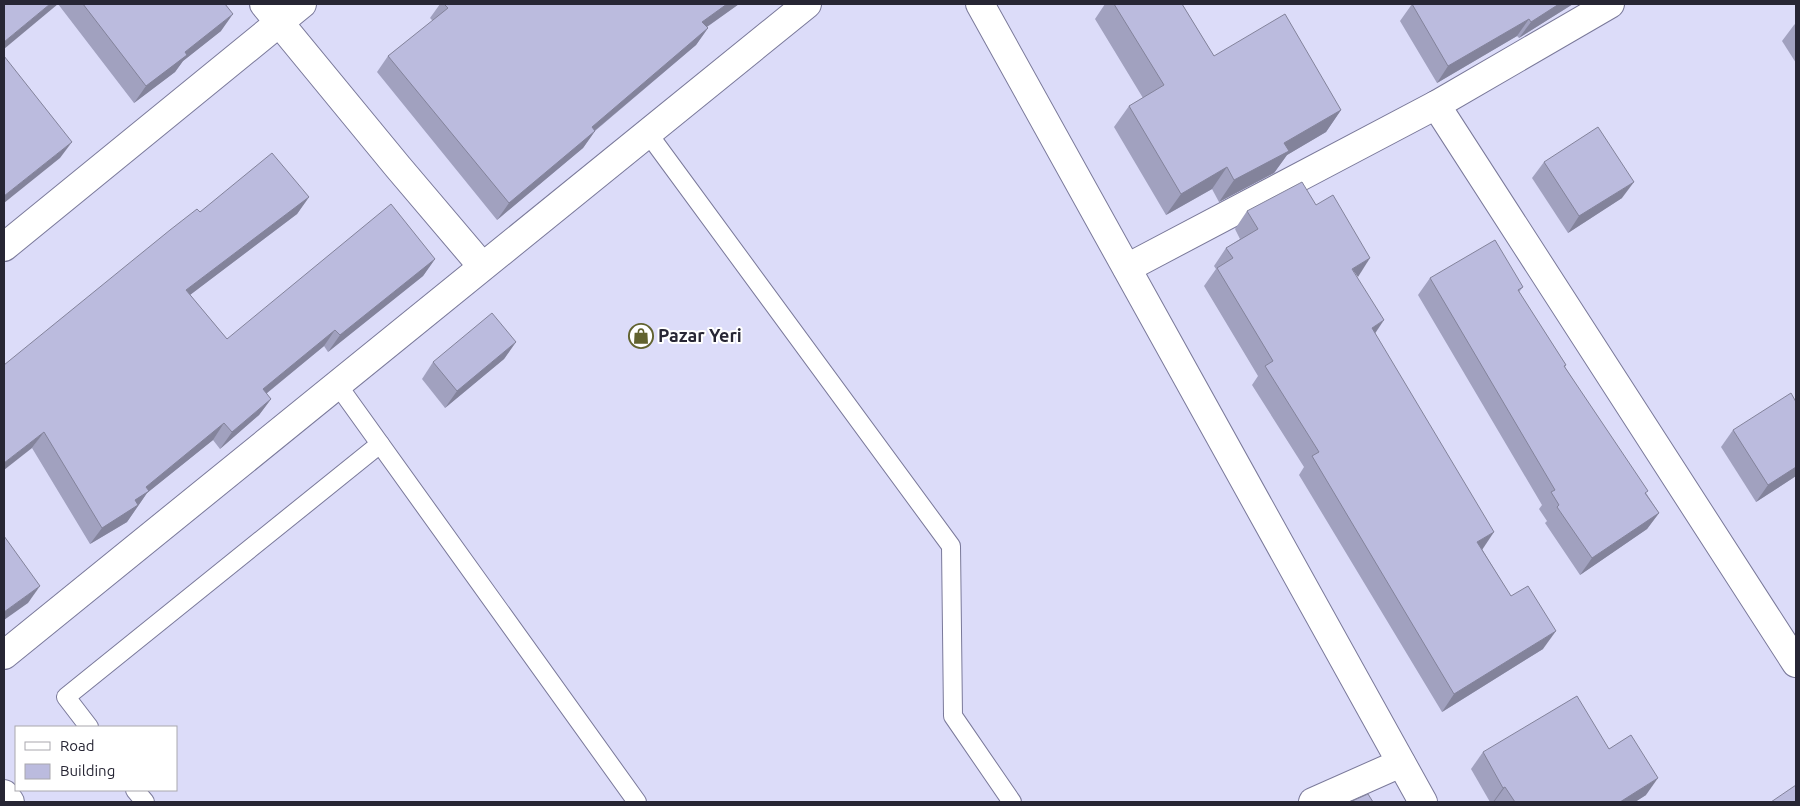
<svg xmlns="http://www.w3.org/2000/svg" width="1800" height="806" font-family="Ubuntu,sans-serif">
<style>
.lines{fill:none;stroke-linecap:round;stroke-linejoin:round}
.lane-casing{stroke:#7a799a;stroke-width:20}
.street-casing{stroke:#7a799a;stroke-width:30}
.secondary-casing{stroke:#7a799a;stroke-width:30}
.lane{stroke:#fff;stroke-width:18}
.street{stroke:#fff;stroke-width:28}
.secondary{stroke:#fff;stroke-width:28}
.wall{fill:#a1a1bf}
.shaded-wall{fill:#83839b}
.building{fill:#bbbbde;stroke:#83839b}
.labels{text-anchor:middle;stroke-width:4;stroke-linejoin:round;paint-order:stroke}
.poi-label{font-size:18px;font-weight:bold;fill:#272634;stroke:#fff;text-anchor:start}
</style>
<rect width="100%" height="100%" fill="#dcdcf9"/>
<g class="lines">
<defs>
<g id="lane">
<polyline points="647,132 951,546 953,716 1012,802"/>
<polyline points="337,384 637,802"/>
<polyline points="89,727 66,697 380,444"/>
<polyline points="135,790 145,802"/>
</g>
<g id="street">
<polyline points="264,4 398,167 482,266"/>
<polyline points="1436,105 1796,663"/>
<polyline points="4,247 302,4"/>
<polyline points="1127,268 1436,105 1610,4"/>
<polyline points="4,655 807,4"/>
<polyline points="4,794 10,802"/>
<polyline points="1313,802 1401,763"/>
</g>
<polyline id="secondary" points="980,4 1423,802"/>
</defs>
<use href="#lane" class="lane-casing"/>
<use href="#street" class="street-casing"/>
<use href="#secondary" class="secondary-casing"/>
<use href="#lane" class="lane"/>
<use href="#street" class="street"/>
<use href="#secondary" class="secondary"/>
</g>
<g class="wall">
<polygon points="4,4 225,4 221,31 183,61 175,72 134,103 58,4"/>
<polygon points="440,4 739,4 707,27 708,28 696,45 595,131 583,148 497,220 377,72 388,56 433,21 430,18"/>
<polygon points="1105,4 1182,4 1214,56 1341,110 1326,132 1287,155 1274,173 1219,202 1212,189 1166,215 1114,127 1129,106 1143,98 1095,19"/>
<polygon points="1412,4 1573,4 1519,38 1517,36 1437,83 1400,21"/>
<polygon points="1796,23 1796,63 1782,41 1794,25"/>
<polygon points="1544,162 1622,198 1568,233 1532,178"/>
<polygon points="309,197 297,214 190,295 227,339 435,259 423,276 328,352 324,346 266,394 271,399 259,415 220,449 213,440 147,493 127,522 90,544 32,448 197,209 200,212"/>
<polygon points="1247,211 1357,277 1375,333 1482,549 1543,649 1442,712 1299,475 1304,467 1252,385 1258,376 1204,286 1216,269 1214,266 1226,248 1240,239 1235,229"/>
<polygon points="1430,278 1523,287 1519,292 1566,365 1565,367 1659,513 1647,529 1580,575 1545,523 1547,521 1539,509 1542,505 1418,295"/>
<polygon points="516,342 504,359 445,408 422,379 433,362"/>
<polygon points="1796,402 1796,476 1756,502 1721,447 1733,430"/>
<polygon points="1609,749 1646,795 1635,802 1490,802 1471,769 1483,752"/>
</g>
<g class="shaded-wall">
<polygon points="50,4 58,4 4,49 4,42"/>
<polygon points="727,4 739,4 691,38 702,22"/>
<polygon points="1559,4 1573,4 1519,38 1531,22"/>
<polygon points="233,14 221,31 183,61 175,72 134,103 146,86 185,52"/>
<polygon points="1529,19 1517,36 1437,83 1448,66"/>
<polygon points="708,28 696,45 580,143 592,127"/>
<polygon points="1341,110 1326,132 1287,155 1274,173 1219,202 1234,180 1284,143"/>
<polygon points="595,131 583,148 497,220 509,203"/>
<polygon points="72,142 60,158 4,203 4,196"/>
<polygon points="1227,167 1212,189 1166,215 1181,194"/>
<polygon points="1634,182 1622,198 1568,233 1579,216"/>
<polygon points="309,197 297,214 174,307 186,290"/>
<polygon points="1370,258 1358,277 1352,269"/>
<polygon points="435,259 423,276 328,352 340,335"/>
<polygon points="1384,320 1372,338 1372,328"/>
<polygon points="335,330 324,346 251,406 263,389"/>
<polygon points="516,342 504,359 445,408 457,391"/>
<polygon points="271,399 259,415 220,449 232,432"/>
<polygon points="224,423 213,440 147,493 127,522 90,544 102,528 135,500 146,487"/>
<polygon points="44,432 32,448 4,470 4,463"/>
<polygon points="1796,467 1796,476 1756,502 1768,485"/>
<polygon points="1659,513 1647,529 1580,575 1592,558"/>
<polygon points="1494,532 1482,550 1477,542"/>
<polygon points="40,586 28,603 4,620 4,612"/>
<polygon points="1556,631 1543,649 1442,712 1454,694"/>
<polygon points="1658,778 1646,795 1635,802 1620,802"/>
<polygon points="1505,787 1494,802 1493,802 1503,788"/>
</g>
<g class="building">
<polygon points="4,4 50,4 4,42"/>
<polygon points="83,4 225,4 233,14 185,52 187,55 146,86"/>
<polygon points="444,4 727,4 702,22 708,28 592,127 595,131 509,203 388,56 448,8"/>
<polygon points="1114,4 1182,4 1214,56 1285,14 1341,110 1284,143 1289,151 1234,180 1227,167 1181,194 1129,106 1164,85"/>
<polygon points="1412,4 1559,4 1531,22 1529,19 1448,66"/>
<polygon points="4,56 72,142 4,196"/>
<polygon points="1598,127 1634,182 1579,216 1544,162"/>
<polygon points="272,153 309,197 186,290 227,339 391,204 435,259 340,335 335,330 263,389 271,399 232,432 224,423 146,487 149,491 135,500 138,505 102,528 44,432 4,463 4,365 170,230 197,209 200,212"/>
<polygon points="1302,182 1316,205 1333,195 1370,258 1352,269 1384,320 1372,328 1494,532 1477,542 1511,596 1528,586 1556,631 1454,694 1312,456 1319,452 1265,366 1273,361 1217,268 1233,258 1226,248 1258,229 1247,211"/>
<polygon points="1495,240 1523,287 1518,290 1566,365 1564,366 1648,491 1645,493 1659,513 1592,558 1557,507 1559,505 1551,492 1555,490 1430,278"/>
<polygon points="492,313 516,342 457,391 433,362"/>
<polygon points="1791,393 1796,402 1796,467 1768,485 1733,430"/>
<polygon points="4,536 40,586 4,612"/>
<polygon points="1577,696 1609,749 1631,735 1658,778 1620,802 1515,802 1505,787 1503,788 1483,752"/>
<polygon points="1796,785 1796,802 1771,802"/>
<polygon points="1368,794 1373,802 1350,802"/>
</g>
<defs>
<symbol id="shop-ring" viewBox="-11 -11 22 22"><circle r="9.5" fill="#fff" stroke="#61622f" stroke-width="1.5"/><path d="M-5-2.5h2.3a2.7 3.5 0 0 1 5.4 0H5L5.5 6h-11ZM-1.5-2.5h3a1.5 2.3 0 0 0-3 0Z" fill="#61622f"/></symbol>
</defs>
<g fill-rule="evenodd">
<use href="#shop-ring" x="627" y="322" width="28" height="28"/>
</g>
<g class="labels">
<g class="poi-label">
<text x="658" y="342">Pazar Yeri</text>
</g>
</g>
<rect width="1800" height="806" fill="none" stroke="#272634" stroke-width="10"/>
<rect x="15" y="726" width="162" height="65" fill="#ffffff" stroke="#a9a8ae"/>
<rect x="25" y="742" width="25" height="8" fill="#ffffff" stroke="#a9a8ae"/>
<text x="60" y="751" font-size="15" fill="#272634">Road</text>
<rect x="25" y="764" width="25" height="15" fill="#bbbbde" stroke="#a9a8ae"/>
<text x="60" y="776" font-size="15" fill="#272634">Building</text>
</svg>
